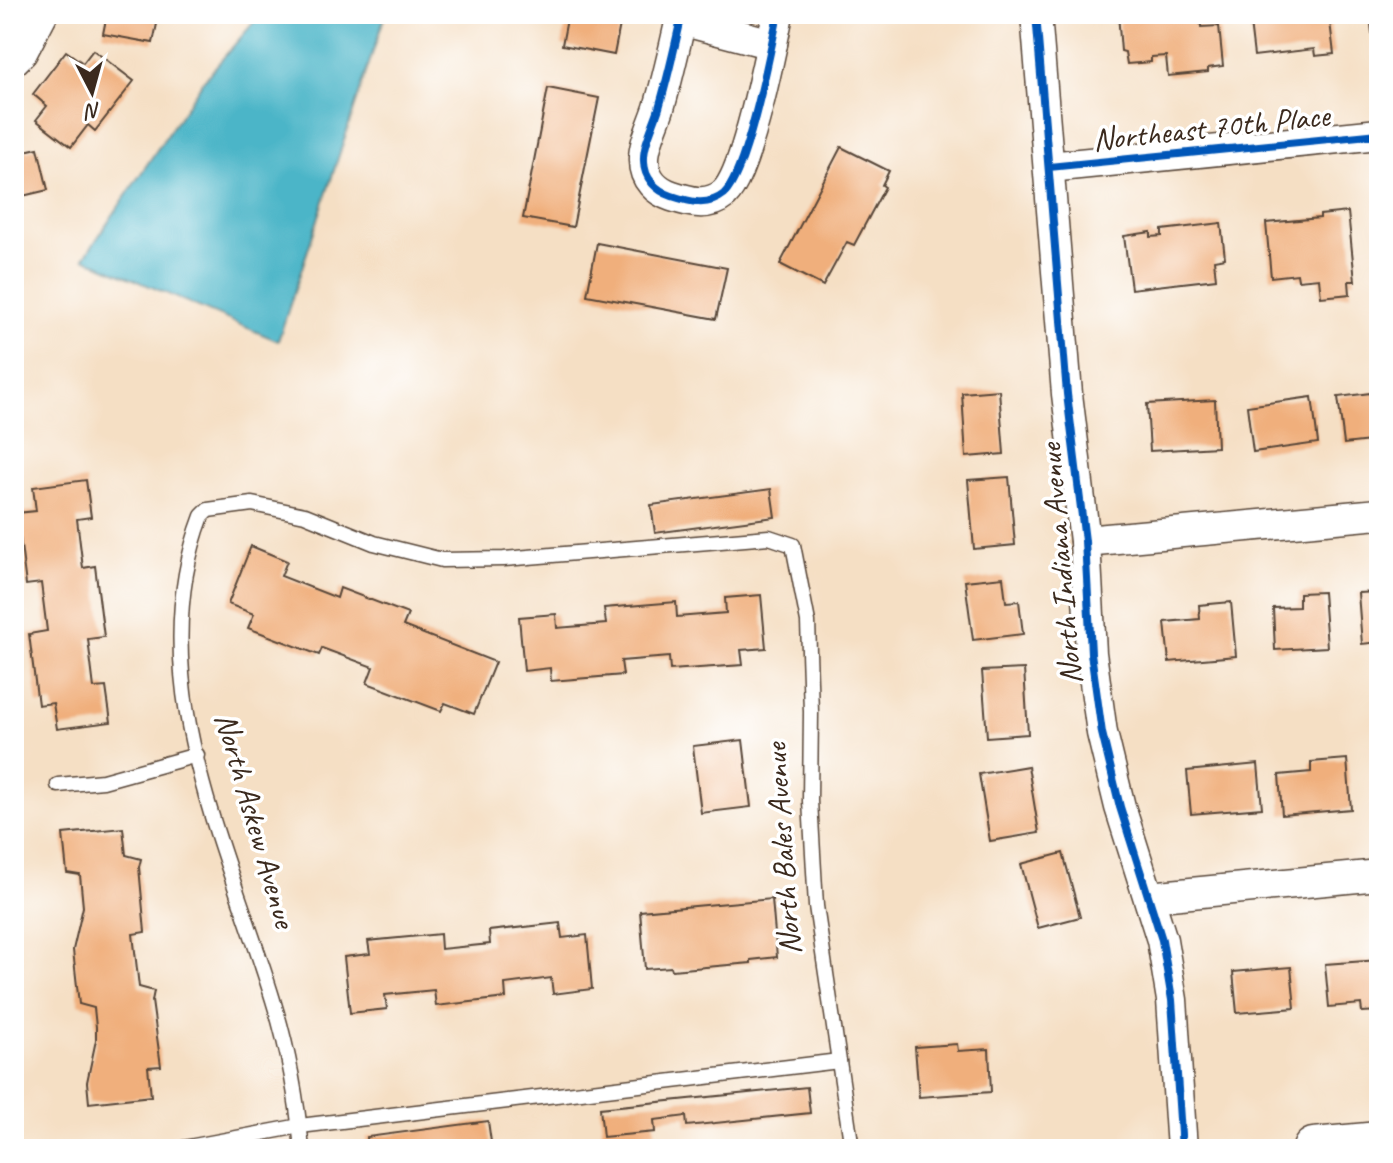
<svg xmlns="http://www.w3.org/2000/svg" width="1393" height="1163" font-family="Caveat,sans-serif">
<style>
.water{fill:#4bb5c8;stroke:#437073;stroke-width:2}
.building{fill:#f0af7b}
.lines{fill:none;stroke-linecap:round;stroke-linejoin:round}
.lane-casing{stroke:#574537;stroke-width:17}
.street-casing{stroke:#574537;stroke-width:33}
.secondary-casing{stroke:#574537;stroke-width:45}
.lane{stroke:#fff;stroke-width:14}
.street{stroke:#fff;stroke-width:30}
.secondary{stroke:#fff;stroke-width:42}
.cycleway-casing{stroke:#fff;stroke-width:13}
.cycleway{stroke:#0057b8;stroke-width:8}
.labels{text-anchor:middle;stroke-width:7;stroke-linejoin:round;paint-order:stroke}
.street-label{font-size:32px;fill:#3b2a1e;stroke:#fff}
</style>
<rect width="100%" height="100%" fill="#fff"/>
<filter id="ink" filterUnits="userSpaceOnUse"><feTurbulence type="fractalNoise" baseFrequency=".0125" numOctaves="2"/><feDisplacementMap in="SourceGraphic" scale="16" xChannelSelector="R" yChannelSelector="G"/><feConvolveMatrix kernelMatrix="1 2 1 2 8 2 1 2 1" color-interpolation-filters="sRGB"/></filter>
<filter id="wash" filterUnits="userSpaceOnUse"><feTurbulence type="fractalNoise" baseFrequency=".006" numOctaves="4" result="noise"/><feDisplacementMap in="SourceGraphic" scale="32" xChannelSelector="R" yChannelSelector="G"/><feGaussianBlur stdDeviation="1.8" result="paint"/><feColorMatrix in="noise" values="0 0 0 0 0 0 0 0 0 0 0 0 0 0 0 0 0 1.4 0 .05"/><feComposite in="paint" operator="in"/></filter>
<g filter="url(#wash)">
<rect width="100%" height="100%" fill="#f5dfc4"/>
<polygon class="water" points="261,14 383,14 384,18 278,341 84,258 204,80"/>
<g id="blocks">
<g class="building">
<polygon points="107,14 159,14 153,43 103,34"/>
<polygon points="568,14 622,14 614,55 562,45"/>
<polygon points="1118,14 1200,14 1201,27 1219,26 1223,66 1208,68 1208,72 1168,76 1166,56 1151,57 1151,62 1127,64 1125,52 1121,51"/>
<polygon points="1249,14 1329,14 1334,54 1315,56 1314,49 1254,56"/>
<polygon points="1370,14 1379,14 1379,32 1372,33"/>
<polygon points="93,50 134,81 95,131 88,125 71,147 36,120 47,106 33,94 66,51 83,63"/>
<polygon points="548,88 599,98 573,227 523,218"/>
<polygon points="15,131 20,152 38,148 48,190 14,198"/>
<polygon points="841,147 889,171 882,185 885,187 854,245 847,242 823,286 780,264"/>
<polygon points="1348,212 1355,281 1349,281 1350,294 1321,297 1319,278 1298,280 1297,274 1271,277 1266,223 1320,218 1320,215"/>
<polygon points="1221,223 1225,258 1214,260 1216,279 1131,289 1124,236 1151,232 1151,237 1162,236 1162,230"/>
<polygon points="597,243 727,268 716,319 587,295"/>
<polygon points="999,390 1004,454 966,457 962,393"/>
<polygon points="1379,392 1379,440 1344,444 1338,397"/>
<polygon points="1312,397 1318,443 1253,452 1247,406"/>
<polygon points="1215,400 1217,447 1150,451 1147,404"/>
<polygon points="1009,477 1015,545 974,549 968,480"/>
<polygon points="86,480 91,517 77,519 83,568 95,566 104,637 88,639 94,688 106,687 111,722 57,729 53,703 38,705 29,634 47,631 41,583 26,585 17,513 36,511 33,487"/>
<polygon points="771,489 775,517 655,533 651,505"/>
<polygon points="251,546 287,561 281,576 337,598 340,588 408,614 403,626 495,662 474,714 445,703 441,711 367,683 373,667 322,648 319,655 248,628 254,614 228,604"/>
<polygon points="1003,577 1006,602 1019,601 1023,634 973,640 965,581"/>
<polygon points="1323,592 1327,647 1275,650 1273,608 1299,607 1299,593"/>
<polygon points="1379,592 1379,642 1362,644 1358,593"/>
<polygon points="761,595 766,648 741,650 743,665 670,670 669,657 621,661 623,675 551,681 550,668 524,671 519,617 556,614 557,628 606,624 604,608 676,602 677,617 726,613 725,598"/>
<polygon points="1231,602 1236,656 1169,662 1165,622 1200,619 1199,605"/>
<polygon points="1024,669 1028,734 987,737 982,671"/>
<polygon points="743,740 751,807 701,813 693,746"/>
<polygon points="1347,759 1351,809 1282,815 1279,775 1311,772 1311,762"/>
<polygon points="1258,764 1262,808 1191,814 1187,771"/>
<polygon points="1028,766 1039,833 990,841 979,774"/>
<polygon points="123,828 126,855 141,859 139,867 145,932 133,934 139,987 154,991 152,1001 161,1066 148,1067 151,1096 89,1103 87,1082 96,1040 96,1027 94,1008 79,1004 73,950 83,907 80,875 67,873 63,834"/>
<polygon points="1063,853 1080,917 1038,928 1021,864"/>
<polygon points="772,899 777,957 751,960 751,963 672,970 671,967 645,969 640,911"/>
<polygon points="560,923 562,938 587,935 592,989 553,994 551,978 505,984 506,998 436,1006 434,990 385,995 387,1009 350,1013 344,957 370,954 368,941 440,934 441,949 490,944 489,931"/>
<polygon points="1379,960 1379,1011 1362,1012 1361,1004 1329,1007 1325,964"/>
<polygon points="1291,967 1295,1008 1237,1013 1233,972"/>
<polygon points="957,1044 958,1051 989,1049 991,1092 919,1097 915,1047"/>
<polygon points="807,1087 810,1113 687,1126 686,1116 654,1120 655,1132 603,1137 600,1108"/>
<polygon points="488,1121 492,1149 368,1149 367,1137"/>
</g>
</g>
</g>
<g filter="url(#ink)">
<use href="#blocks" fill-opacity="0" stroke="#574537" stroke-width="2"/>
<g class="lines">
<defs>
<g id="lane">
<polyline points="58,785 103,781 197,755"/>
<polyline points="178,1149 300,1126 839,1061"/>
<path d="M 302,1149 C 297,1099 288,1048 273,1000 C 226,846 140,677 202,516 L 208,510 L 252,504 L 305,515 L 374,543 L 442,560 L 504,559 L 769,537 L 793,545 L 808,622 L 811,712 L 810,801 L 816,906 L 852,1149"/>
</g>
<g id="street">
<path d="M 682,14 C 675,46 668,77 659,108 C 654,124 643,145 644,161 C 644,179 657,191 672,196 C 690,202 708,207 724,194 C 747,173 771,48 778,14"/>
<polyline points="1036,14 1067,394 1085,541 1091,653 1102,733 1120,807 1162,940 1172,1000 1182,1149"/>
<polyline points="681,20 772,44"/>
<polyline points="14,60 22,52 42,14"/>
<polyline points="1049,167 1379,134"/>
<polyline points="1085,541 1379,514"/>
<polyline points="1149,897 1379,875"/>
</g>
<polyline id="secondary" points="1314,1149 1379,1143"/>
</defs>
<use href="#lane" class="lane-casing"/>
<use href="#street" class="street-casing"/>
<use href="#secondary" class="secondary-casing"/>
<use href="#lane" class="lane"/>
<use href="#street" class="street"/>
<use href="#secondary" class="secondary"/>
<defs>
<g id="cycleway">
<path d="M 682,14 C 675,46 668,77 659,108 C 654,124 643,145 644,161 C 644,179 657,191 672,196 C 690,202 708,207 724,194 C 747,173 771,48 778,14"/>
<polyline points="1036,14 1067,394 1085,541 1091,653 1102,733 1120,807 1162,940 1172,1000 1182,1149"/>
<polyline points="1049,167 1379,134"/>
</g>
</defs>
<use href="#cycleway" class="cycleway-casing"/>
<use href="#cycleway" class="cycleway"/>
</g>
</g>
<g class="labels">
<g class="street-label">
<text transform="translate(1211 127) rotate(-6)" y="11">Northeast 70th Place</text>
<text transform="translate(1060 564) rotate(-95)" y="11">North Indiana Avenue</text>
<text transform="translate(256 820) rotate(74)" y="11">North Askew Avenue</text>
<text transform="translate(782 849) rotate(-94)" y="11">North Bales Avenue</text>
</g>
</g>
<rect width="1393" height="1163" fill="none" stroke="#fff" stroke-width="48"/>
<g transform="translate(92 92) rotate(174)" stroke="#ffffff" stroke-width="6" paint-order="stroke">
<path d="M0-6L14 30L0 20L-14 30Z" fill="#3b2a1e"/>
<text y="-12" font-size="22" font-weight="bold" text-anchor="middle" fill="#3b2a1e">N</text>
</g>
</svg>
